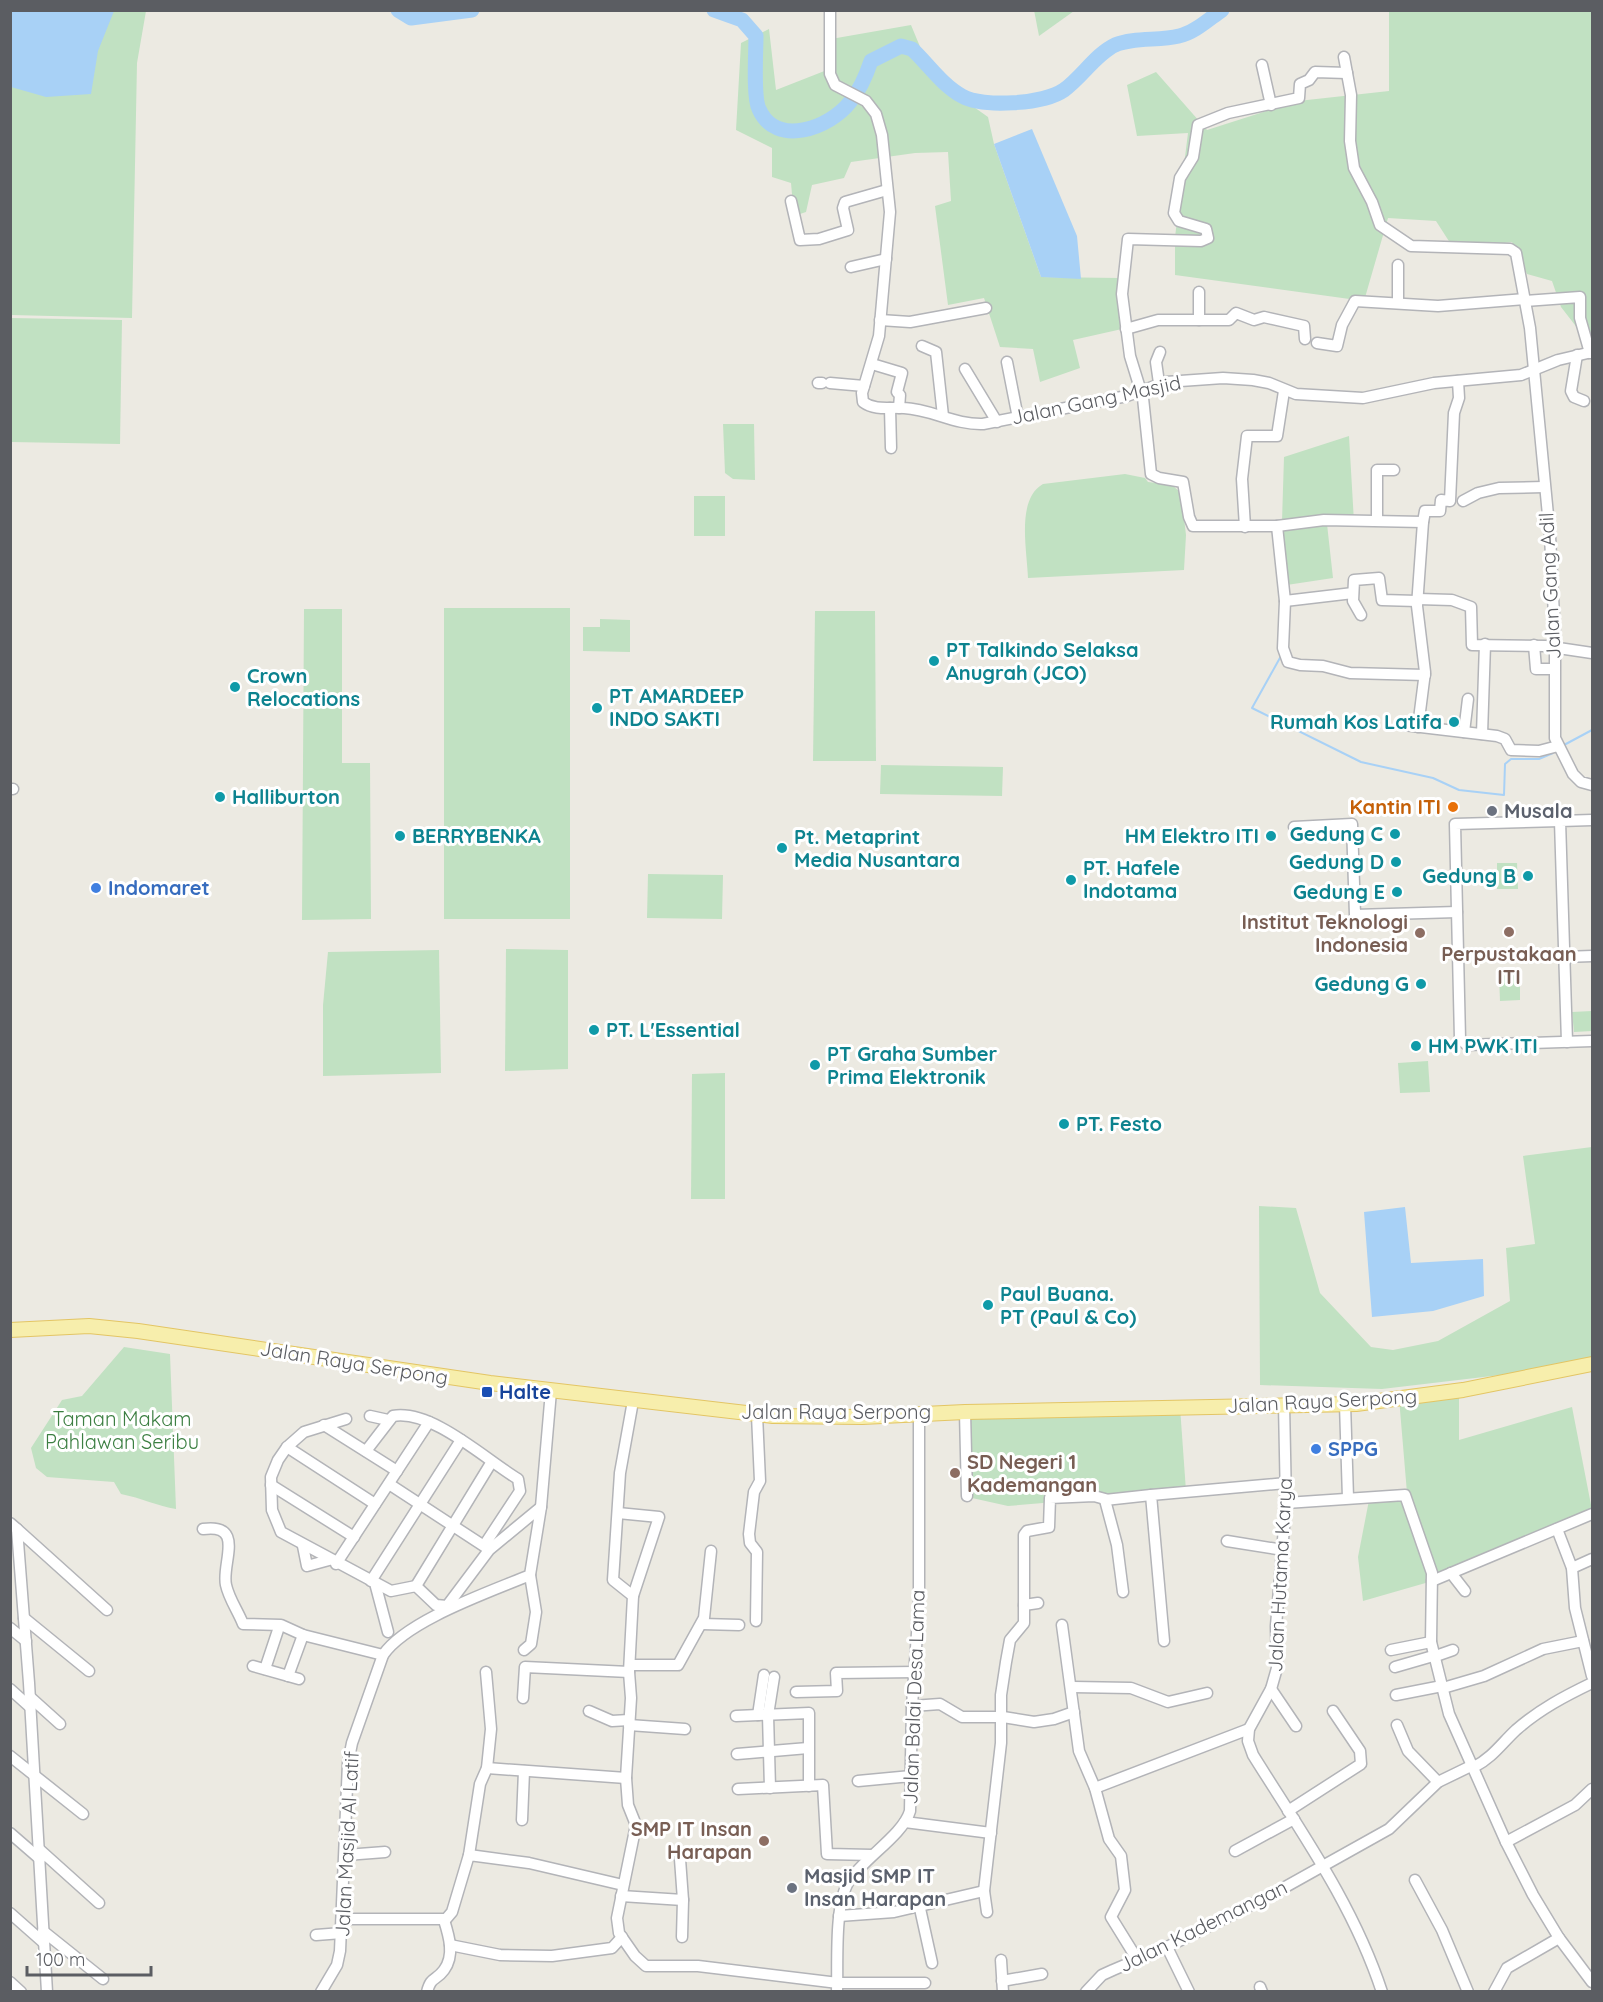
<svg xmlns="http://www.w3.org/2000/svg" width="1603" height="2002" font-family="Quicksand,sans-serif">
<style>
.green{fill:#c1e1c2}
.water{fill:#a8d1f6}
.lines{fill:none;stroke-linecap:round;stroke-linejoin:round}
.stream{stroke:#a8d1f6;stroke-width:2}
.river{stroke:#a8d1f6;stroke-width:15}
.minor-casing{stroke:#b3b4b8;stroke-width:13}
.major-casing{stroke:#e3c564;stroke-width:16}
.minor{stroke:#fff;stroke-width:10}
.major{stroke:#f7eeac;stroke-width:14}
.culture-dot{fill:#0f9aa8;stroke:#fff;stroke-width:2}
.food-dot{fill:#e8710a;stroke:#fff;stroke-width:2}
.worship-dot{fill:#6b7280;stroke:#fff;stroke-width:2}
.shop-dot{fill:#3f7fe0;stroke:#fff;stroke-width:2}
.education-dot{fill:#8d6e63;stroke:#fff;stroke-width:2}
.transit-dot{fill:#1a4fb4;stroke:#fff;stroke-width:2}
.labels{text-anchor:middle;stroke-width:6;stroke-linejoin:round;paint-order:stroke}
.street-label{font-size:20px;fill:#5b5d62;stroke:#fff}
.culture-label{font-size:20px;font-weight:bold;fill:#0d838f;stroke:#fff;text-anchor:start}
.food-label{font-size:20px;font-weight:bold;fill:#c56008;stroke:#fff;text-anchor:end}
.worship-label{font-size:20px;font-weight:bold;fill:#5b616d;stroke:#fff;text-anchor:start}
.shop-label{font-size:20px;font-weight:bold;fill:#366cbe;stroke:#fff;text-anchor:start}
.education-label{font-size:20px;font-weight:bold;fill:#785e54;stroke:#fff;text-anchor:end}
.transit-label{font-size:20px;font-weight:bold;fill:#164399;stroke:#fff;text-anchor:start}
.park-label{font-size:20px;fill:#3c7f42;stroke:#fff}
</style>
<rect width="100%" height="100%" fill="#eceae2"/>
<g class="green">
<polygon points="1034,10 1074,10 1074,11 1039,36"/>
<polygon points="11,11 146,11 137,63 132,318 11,315"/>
<polygon points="1389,11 1592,11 1592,347 1561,307 1552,281 1527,274 1512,242 1454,249 1436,221 1388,218 1364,301 1175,275 1175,237 1188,133 1137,136 1127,85 1156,72 1207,130 1298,101 1389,91"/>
<polygon points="911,25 933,78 988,117 994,144 1041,277 1120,278 1122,329 1073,340 1080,368 1040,382 1033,349 1000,347 984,298 948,305 935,206 951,201 948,152 915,153 851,162 844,178 812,185 806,212 794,216 791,183 772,177 772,148 736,130 741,43 769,29 776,90 827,70 831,39"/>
<polygon points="11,318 122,320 120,444 11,442"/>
<polygon points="723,424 754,424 755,480 733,479 725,473"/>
<polygon points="1349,436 1354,522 1327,524 1333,578 1280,586 1284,457"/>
<path d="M 1125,474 L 1145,478 L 1148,482 L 1172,485 L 1181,493 L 1186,535 L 1184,570 L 1028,578 C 1027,550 1016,499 1043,484 Z"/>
<rect x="694" y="496" width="31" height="40"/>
<rect x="444" y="608" width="126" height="311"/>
<polygon points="304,609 342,609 342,763 370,763 371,919 302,920"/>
<polygon points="815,611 875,611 876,761 813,761"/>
<polygon points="600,619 630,620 630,652 583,651 583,627 600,627"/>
<polygon points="881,765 1003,767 1002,796 880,794"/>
<polygon points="1497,863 1517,863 1518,889 1497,889"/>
<polygon points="648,874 723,875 722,919 647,918"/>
<polygon points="506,949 568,950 568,1069 505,1071"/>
<polygon points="439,950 441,1073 323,1076 323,1005 328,952"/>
<polygon points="1520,974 1520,1000 1500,1001 1499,975"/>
<polygon points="1592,1011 1592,1031 1574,1032 1572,1012"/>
<polygon points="1428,1061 1430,1092 1400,1093 1398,1063"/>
<polygon points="725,1073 725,1199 691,1199 692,1074"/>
<polygon points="1592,1147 1592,1358 1509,1374 1382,1389 1260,1385 1259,1206 1296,1208 1320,1293 1371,1347 1393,1350 1438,1341 1510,1301 1506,1248 1535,1244 1523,1156"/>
<path d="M 124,1347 L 170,1354 L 176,1509 C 158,1506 141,1498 121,1494 L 114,1482 L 47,1477 L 36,1468 L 31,1448 L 62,1400 L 82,1396 Z"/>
<polygon points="1459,1397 1459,1440 1572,1407 1592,1510 1429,1582 1363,1601 1358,1557 1370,1495 1407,1493 1399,1398"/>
<polygon points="1180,1407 1186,1491 1008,1506 963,1496 961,1416"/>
</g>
<g class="water">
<polygon points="11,10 114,11 98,51 91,94 46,97 11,87"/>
<polygon points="1032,129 1077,236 1081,279 1041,277 994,144"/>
<polygon points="1405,1207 1411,1263 1483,1259 1484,1296 1433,1311 1372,1317 1364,1212"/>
</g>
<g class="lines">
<g class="stream">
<polyline points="1281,656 1252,708 1361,762 1433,778 1459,790 1504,795 1505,764 1511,759 1539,759 1553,753"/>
<polyline points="1564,745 1592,730"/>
</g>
<g class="river">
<polyline points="398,10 411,18 472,10"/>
<path d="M 714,10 L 742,20 L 756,36 C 756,51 753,97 759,109 C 776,148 830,128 850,102 C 860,90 866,76 871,61 L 901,46 L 912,49 C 928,64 942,85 962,96 C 983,108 1044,104 1064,90 C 1082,77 1096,54 1115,45 C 1134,37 1159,41 1179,36 C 1194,33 1209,19 1222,10"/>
</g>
<defs>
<g id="minor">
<path d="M 830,10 L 830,74 L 835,85 L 866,101 L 876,114 L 882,135 L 890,212 L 879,336 L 862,393 L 863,402 C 875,411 890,407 904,408 C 931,409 955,425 983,424 L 1127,396 L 1166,382 L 1223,378 L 1253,380 L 1269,383 L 1296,394 L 1363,398 L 1434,383 L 1521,375 L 1558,360 L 1592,352"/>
<polyline points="1344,57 1351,95 1350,141 1354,168 1372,202 1380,225 1411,246 1510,249 1516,253 1530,328 1550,536 1555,636 1555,738 1573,774 1581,782 1592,785"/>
<polyline points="1262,65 1271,105"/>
<polyline points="1347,73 1315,72 1309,80 1300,84 1299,98 1228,113 1198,125 1193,157 1180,178 1174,213 1179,221 1206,229 1208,238 1201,241 1128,239 1122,294 1130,356 1143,398 1151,474 1159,478 1183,482 1189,517 1193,526 1277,526 1324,520 1423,522"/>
<polyline points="791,201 800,240 819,239 848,230 843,208 845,202 887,190"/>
<polyline points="1398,265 1398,303"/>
<polyline points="851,267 886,259"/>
<polyline points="1525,301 1580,297 1580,318 1590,353"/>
<polyline points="880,320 910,322 986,308"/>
<polyline points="1199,320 1199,292"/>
<polyline points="1126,329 1158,320 1229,320 1236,313 1254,320 1264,317 1304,326 1305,339"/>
<polyline points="1317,343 1337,346 1342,325 1355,301 1438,306 1525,299"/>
<polyline points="922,346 936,352 943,416"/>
<polyline points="1577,355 1571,391 1574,397 1584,401"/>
<polyline points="1007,362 1018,418"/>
<polyline points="872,364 902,373 897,392 900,395 899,408"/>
<polyline points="965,369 997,422"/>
<polyline points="818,383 822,383"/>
<polyline points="830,383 864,386"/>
<polyline points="1159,383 1156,362 1160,352"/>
<polyline points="890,408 891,448"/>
<polyline points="1463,501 1478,493 1499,488 1544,487"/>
<polyline points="1377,520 1377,470 1394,470"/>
<polyline points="1277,526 1285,601 1353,593"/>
<polyline points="1245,527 1242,479 1247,436 1277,436 1284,391"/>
<polyline points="1418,599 1452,600 1471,607 1472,645 1545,646 1592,653"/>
<polyline points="1285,601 1283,648 1288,662 1300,665 1323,666 1350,673 1425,675"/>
<polyline points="1361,615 1353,601 1354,580 1379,578 1382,600 1417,601"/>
<polyline points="1534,645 1536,669 1554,669"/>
<polyline points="1404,725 1497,736 1505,739 1511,750 1539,751 1558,746"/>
<polyline points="1418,727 1425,672 1417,606 1423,522 1425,511 1440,511 1441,500 1450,501 1454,413 1459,398 1458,381"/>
<polyline points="1464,732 1468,699"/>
<polyline points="1482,734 1485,644"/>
<polyline points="10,789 13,789"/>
<polyline points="1560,821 1455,824 1460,1039 1467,1045 1592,1041"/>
<polyline points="1294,827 1352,824 1355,915 1457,912"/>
<polyline points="1564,957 1592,956"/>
<polyline points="1567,1042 1560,821 1592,820"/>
<polyline points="633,1401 620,1473 613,1580 633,1596 629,1672 631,1698 626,1778 628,1805 636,1825 617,1918 619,1933 635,1956 646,1966 698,1966 838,1983 925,1983"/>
<path d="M 1284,1404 L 1286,1503 L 1276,1626 L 1277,1668 L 1271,1689 L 1249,1729 L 1248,1741 L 1253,1755 C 1301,1832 1353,1904 1382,1992"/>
<polyline points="1345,1404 1348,1498"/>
<polyline points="965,1412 967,1496"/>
<polyline points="370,1416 388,1420"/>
<polyline points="346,1419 304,1432 287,1447 278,1460 271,1477 272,1510 281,1532 391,1591 416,1586 436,1605 447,1606 489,1550 541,1507"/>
<polyline points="324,1425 397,1471"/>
<polyline points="287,1447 375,1504"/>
<path d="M 366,1451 L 393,1416 C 432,1409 486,1460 518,1479 L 520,1491 L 485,1544"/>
<polyline points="389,1484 487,1548"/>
<polyline points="271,1485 354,1537"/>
<polyline points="1286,1503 1405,1495 1432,1573 1431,1642 1449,1714 1506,1842 1533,1895 1559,1938 1592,1982"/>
<polyline points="618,1513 659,1517 633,1596"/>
<polyline points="10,1523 17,1529 29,1683 47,1992"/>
<polyline points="17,1529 107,1610"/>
<path d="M 203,1529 C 246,1523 221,1564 226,1585 C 229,1599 238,1611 243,1624 L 281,1625 L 303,1635 L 383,1655"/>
<polyline points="1557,1529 1572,1568 1575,1608 1592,1676"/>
<polyline points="1227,1541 1283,1550"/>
<polyline points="303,1546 307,1566 329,1560"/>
<polyline points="336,1564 429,1422"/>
<polyline points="1572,1568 1592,1559"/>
<polyline points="1451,1573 1465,1591"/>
<polyline points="371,1581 461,1440"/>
<polyline points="1432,1581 1592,1514"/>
<polyline points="375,1583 388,1632"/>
<polyline points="416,1586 491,1463"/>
<polyline points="1123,1592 1117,1545 1105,1500 1151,1495"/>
<polyline points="1024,1605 1038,1603"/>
<polyline points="24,1618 89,1671"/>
<polyline points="756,1621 757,1552 750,1543 749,1534 754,1492 760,1481 757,1415"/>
<polyline points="702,1624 739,1625"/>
<polyline points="1062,1625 1079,1751 1095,1788 1109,1839 1121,1856 1125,1890 1111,1917 1137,1959"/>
<polyline points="10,1628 26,1641"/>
<polyline points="1164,1641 1151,1495 1286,1483"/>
<polyline points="524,1650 531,1644 536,1612 530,1575"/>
<polyline points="1391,1650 1431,1642"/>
<polyline points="1433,1657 1453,1650"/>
<polyline points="630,1665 678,1665 704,1618 711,1551"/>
<polyline points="253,1666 299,1679"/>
<polyline points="1395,1667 1433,1656"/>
<polyline points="265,1669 278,1630"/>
<polyline points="288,1676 303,1635"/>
<polyline points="1073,1687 1131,1688 1168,1702 1207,1693"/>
<polyline points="1443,1688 1484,1676 1543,1649 1583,1641"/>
<polyline points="10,1689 30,1707"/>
<polyline points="1271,1689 1296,1726"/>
<polyline points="796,1692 837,1691 836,1673 916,1672"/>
<polyline points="1396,1695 1442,1686"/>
<polyline points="30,1697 60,1724"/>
<polyline points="523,1698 525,1667 629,1672"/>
<polyline points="912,1706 940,1704 962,1717 1003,1717 1034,1722 1054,1719 1074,1712"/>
<polyline points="589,1711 612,1721 629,1720"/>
<polyline points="758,1715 764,1675"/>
<polyline points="736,1716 809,1713 809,1786"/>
<polyline points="629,1725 685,1729"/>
<polyline points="1397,1725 1408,1751 1438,1782"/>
<polyline points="737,1754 808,1748"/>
<polyline points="10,1756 83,1814"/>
<path d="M 1474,1767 C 1492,1758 1502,1743 1516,1730 C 1540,1709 1565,1696 1592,1683"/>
<polyline points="487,1768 626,1778"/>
<polyline points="858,1781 911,1776"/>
<polyline points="770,1788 768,1715 774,1677"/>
<polyline points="1095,1788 1249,1729"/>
<polyline points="738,1789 823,1785 827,1854 872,1855"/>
<polyline points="1288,1811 1361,1764 1360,1751 1333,1711"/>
<polyline points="522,1820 524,1771"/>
<polyline points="905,1822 991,1833"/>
<polyline points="10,1833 40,1859"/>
<polyline points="1506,1842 1575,1805 1592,1789"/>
<polyline points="40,1850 99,1903"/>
<polyline points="1235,1851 1294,1819"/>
<polyline points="346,1855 385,1852"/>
<polyline points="469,1855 480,1784 487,1768 491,1729 486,1672"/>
<polyline points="1415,1880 1442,1930 1468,1992"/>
<polyline points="621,1896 683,1900 680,1859"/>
<polyline points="919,1904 932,1963"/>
<polyline points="987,1912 984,1891 1001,1743 1001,1695 1006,1662 1010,1640 1024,1623 1024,1535 1027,1531 1049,1527 1050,1498 1094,1496 1105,1499"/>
<polyline points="10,1913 44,1943"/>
<polyline points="839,1916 894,1912 984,1891"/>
<polyline points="344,1919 446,1919 452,1912 469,1855 529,1863 623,1885"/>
<polyline points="43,1931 103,1979"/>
<polyline points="316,1935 342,1933"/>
<polyline points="682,1937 683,1900"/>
<polyline points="450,1945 500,1955 552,1956 612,1948 622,1937"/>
<polyline points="1167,1947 1189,1992"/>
<polyline points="1001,1960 1003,1992"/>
<polyline points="1002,1981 1042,1974"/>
<polyline points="10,1982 21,1992"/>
<polyline points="1260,1987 1262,1992"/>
<path d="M 321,1992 L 337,1965 L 340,1951 L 348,1763 L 352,1743 L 383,1655 C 407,1620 490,1592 530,1575 L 541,1507 L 551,1391"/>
<path d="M 427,1992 C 431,1976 436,1981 444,1970 C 455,1955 449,1936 444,1920"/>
<path d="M 837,1992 C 838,1962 834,1905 849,1881 C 864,1858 903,1835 910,1811 L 912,1706 L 919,1604 L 919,1413"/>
<polyline points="1086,1992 1102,1975 1113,1970 1167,1947 1271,1895 1389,1829 1438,1782 1473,1765"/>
<polyline points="1494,1992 1507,1968 1559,1938"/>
</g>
<polyline id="major" points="10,1330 89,1326 138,1331 490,1383 773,1416 862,1417 965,1412 1356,1404 1463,1390 1592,1364"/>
</defs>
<use href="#minor" class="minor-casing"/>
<use href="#major" class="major-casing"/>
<use href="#minor" class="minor"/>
<use href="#major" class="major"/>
</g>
<g class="culture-dot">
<circle cx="934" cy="661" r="6"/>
<circle cx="235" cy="687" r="6"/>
<circle cx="597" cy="708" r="6"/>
<circle cx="1454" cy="722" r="6"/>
<circle cx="220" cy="797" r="6"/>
<circle cx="1395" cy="834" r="6"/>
<circle cx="400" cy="836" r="6"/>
<circle cx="1271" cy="836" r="6"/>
<circle cx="782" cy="848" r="6"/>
<circle cx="1396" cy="862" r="6"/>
<circle cx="1528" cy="876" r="6"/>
<circle cx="1071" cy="880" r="6"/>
<circle cx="1397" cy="892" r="6"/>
<circle cx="1421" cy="984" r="6"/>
<circle cx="594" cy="1030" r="6"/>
<circle cx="1416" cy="1046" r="6"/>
<circle cx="815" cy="1065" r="6"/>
<circle cx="1064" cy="1124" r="6"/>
<circle cx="988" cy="1305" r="6"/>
</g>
<circle class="food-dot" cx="1453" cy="807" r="6"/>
<g class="worship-dot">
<circle cx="1492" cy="811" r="6"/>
<circle cx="792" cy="1888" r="6"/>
</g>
<g class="shop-dot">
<circle cx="96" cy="888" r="6"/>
<circle cx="1316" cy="1449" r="6"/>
</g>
<g class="education-dot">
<circle cx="1509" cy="932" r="6"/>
<circle cx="1420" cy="933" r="6"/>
<circle cx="955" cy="1473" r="6"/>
<circle cx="764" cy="1841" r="6"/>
</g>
<rect class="transit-dot" x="481" y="1386" width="12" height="12" rx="3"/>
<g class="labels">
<g class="street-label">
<text transform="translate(1096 400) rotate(-12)" y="7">Jalan Gang Masjid</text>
<text transform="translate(1550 586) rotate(-93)" y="7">Jalan Gang Adil</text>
<text transform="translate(354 1363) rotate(9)" y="7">Jalan Raya Serpong</text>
<text transform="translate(1322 1401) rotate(-3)" y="7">Jalan Raya Serpong</text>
<text x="836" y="1419">Jalan Raya Serpong</text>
<text transform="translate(1280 1575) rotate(-87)" y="7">Jalan Hutama Karya</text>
<text transform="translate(914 1697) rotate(-88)" y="7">Jalan Balai Desa Lama</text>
<text transform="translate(347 1844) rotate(-87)" y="7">Jalan Masjid Al Latif</text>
<text transform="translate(1203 1926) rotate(-26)" y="7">Jalan Kademangan</text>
</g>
<g class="culture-label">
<text x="946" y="657">PT Talkindo Selaksa<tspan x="946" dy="23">Anugrah (JCO)</tspan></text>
<text x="247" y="683">Crown<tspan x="247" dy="23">Relocations</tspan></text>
<text x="609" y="703">PT AMARDEEP<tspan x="609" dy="23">INDO SAKTI</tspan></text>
<text x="1442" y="729" text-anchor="end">Rumah Kos Latifa</text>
<text x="232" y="804">Halliburton</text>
<text x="1383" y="841" text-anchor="end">Gedung C</text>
<text x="412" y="843">BERRYBENKA</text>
<text x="1259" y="843" text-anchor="end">HM Elektro ITI</text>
<text x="794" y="844">Pt. Metaprint<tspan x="794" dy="23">Media Nusantara</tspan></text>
<text x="1384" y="869" text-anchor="end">Gedung D</text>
<text x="1083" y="875">PT. Hafele<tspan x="1083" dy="23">Indotama</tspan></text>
<text x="1516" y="883" text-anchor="end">Gedung B</text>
<text x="1385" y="899" text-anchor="end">Gedung E</text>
<text x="1409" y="991" text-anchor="end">Gedung G</text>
<text x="606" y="1037">PT. L'Essential</text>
<text x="1428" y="1053">HM PWK ITI</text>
<text x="827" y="1061">PT Graha Sumber<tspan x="827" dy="23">Prima Elektronik</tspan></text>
<text x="1076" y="1131">PT. Festo</text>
<text x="1000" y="1301">Paul Buana.<tspan x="1000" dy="23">PT (Paul &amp; Co)</tspan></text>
</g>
<g class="food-label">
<text x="1441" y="814">Kantin ITI</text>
</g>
<g class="worship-label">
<text x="1504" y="818">Musala</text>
<text x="804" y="1883">Masjid SMP IT<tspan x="804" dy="23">Insan Harapan</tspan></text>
</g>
<g class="shop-label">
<text x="108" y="895">Indomaret</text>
<text x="1328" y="1456">SPPG</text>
</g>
<g class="education-label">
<text x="1408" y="929">Institut Teknologi<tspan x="1408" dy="23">Indonesia</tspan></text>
<text x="1509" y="961" text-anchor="middle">Perpustakaan<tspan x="1509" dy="23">ITI</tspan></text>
<text x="967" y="1469" text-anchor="start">SD Negeri 1<tspan x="967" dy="23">Kademangan</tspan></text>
<text x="752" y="1836">SMP IT Insan<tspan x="752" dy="23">Harapan</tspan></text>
</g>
<g class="transit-label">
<text x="499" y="1399">Halte</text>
</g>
<g class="park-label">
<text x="122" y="1426">Taman Makam<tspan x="122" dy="23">Pahlawan Seribu</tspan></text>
</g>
</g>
<rect width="1603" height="2002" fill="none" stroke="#5b5d62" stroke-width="24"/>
<path d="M27 1966v9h124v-9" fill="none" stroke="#5b5d62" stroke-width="3"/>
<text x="36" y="1966" font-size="18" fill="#5b5d62" stroke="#ffffff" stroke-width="4.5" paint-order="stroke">100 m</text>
</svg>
